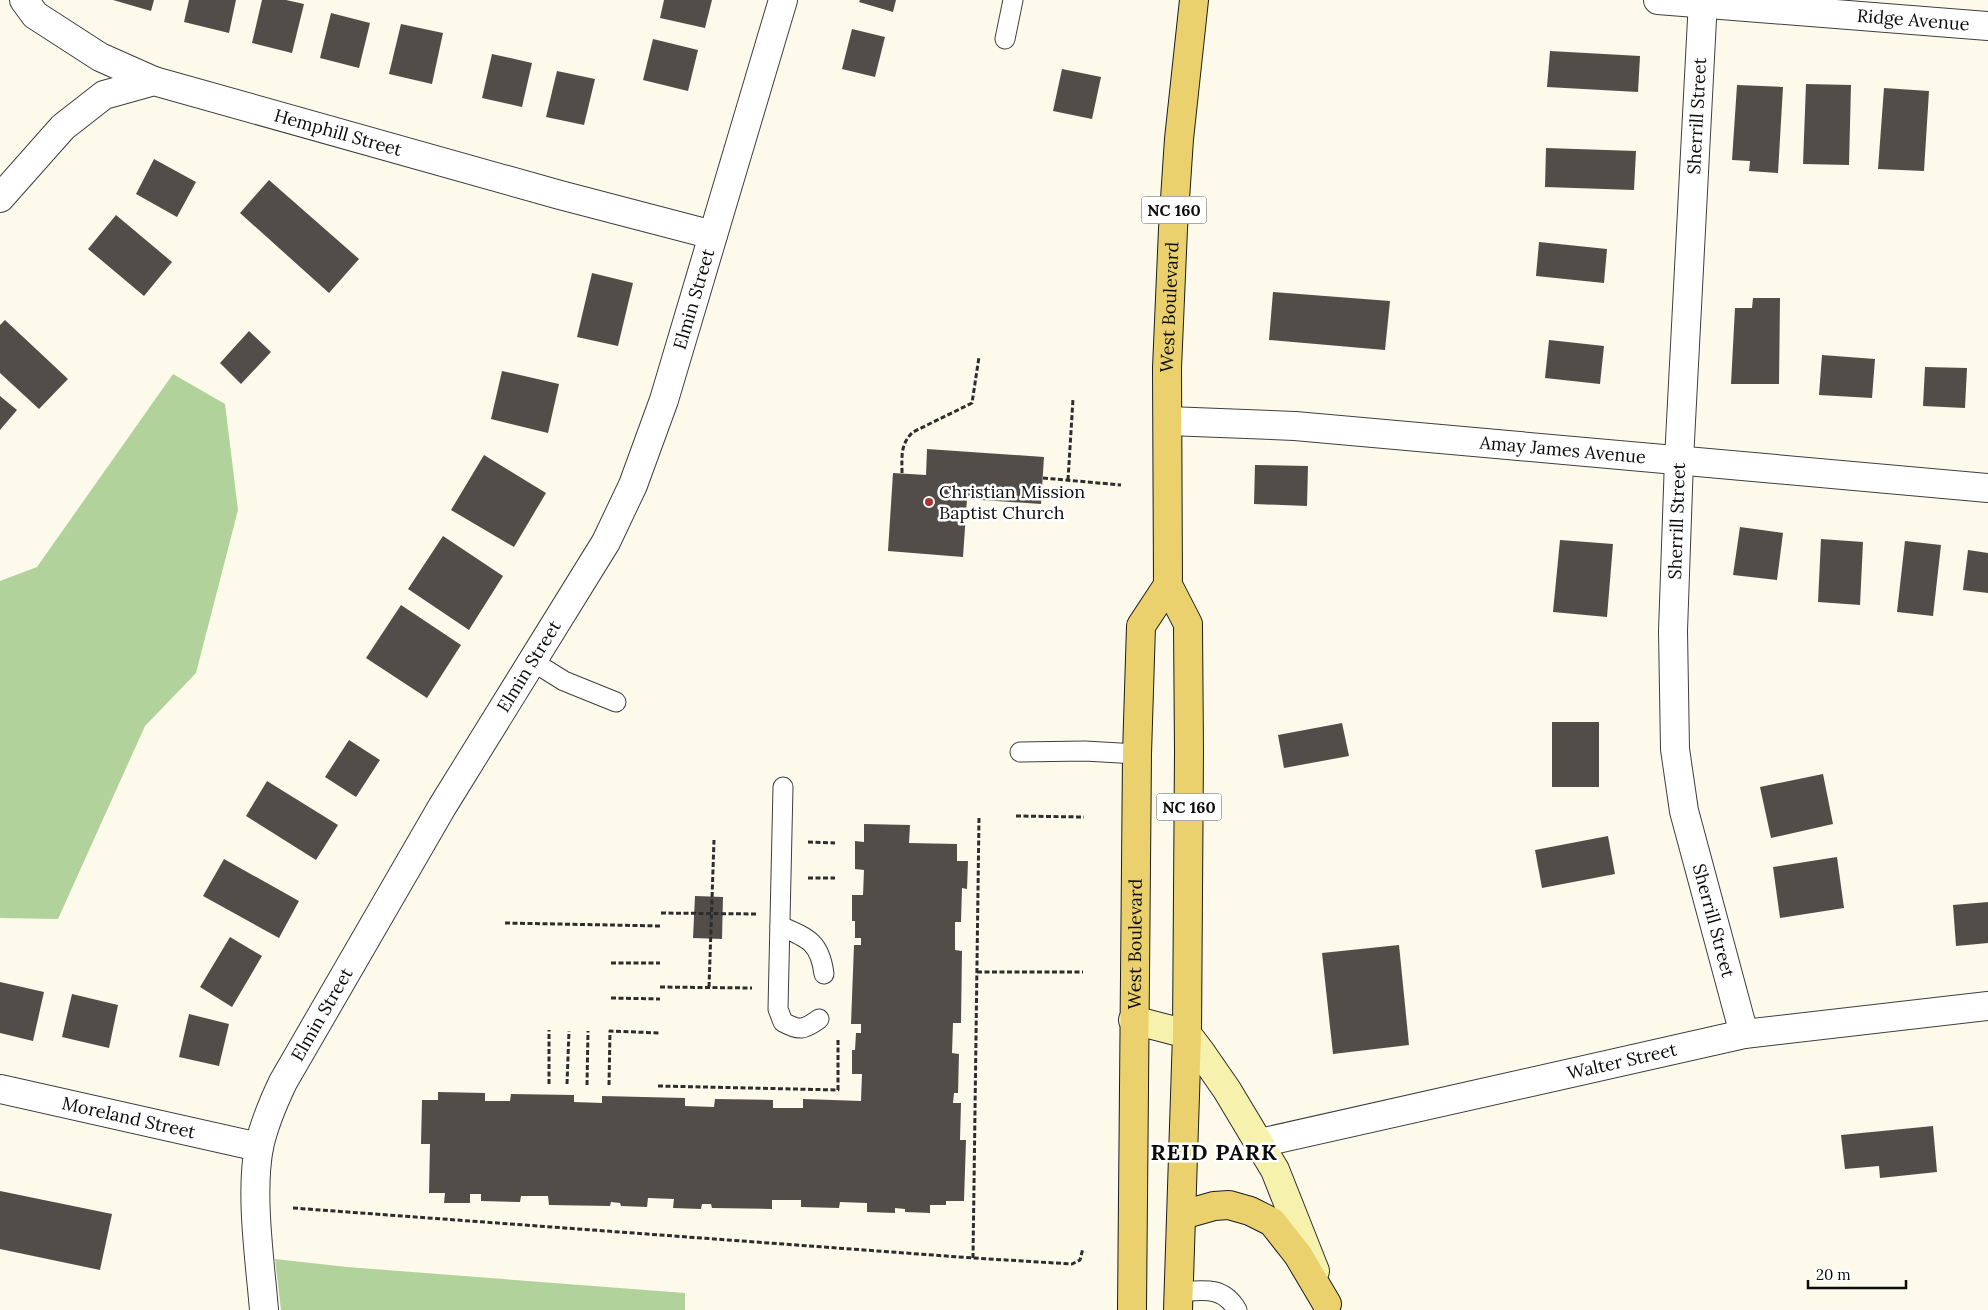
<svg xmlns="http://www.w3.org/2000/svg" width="1988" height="1310" font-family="Lora,serif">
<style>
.forest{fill:#b1d29a}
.building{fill:#534d49}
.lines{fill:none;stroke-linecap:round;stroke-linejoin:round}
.lane-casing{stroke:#3e3e3e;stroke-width:21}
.street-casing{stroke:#3e3e3e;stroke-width:30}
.secondary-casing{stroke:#2d2d2d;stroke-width:30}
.primary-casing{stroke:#1c1c1c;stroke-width:30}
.path{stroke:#2d2d2d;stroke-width:3;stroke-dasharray:5 2.5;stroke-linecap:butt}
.lane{stroke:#fff;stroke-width:19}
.street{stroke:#fff;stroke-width:28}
.secondary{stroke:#f6f2ad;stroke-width:28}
.primary{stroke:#ead16e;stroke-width:28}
.poi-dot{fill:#ac3233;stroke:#fff;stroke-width:2}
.labels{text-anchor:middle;stroke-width:5;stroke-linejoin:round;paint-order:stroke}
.shield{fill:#fff;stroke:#545454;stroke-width:1}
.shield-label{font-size:16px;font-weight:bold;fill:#0b0b0b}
.street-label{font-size:18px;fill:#0b0b0b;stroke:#fff}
.poi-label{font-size:18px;fill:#0b0b0b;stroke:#fff;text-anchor:start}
.district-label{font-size:22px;font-weight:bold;letter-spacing:1px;fill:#0b0b0b;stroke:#fff}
</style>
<rect width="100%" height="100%" fill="#fdfaeb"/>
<g class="forest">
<polygon points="173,374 225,404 238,510 196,673 145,726 58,919 0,918 0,581 37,567"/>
<polygon points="275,1259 347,1267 685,1293 685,1310 281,1310"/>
</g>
<g class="building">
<polygon points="113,0 154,0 151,11"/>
<polygon points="189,0 236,0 229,33 184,22"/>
<polygon points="262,0 286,0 304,4 292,53 252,43"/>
<polygon points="664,0 712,0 705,28 660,18"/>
<polygon points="860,0 896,0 893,12 859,2"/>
<polygon points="331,13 370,23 359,68 320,58"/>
<polygon points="401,24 443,33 432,84 389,74"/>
<polygon points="852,29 885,37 875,77 842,69"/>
<polygon points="653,39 698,50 688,91 643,80"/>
<polygon points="1550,51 1640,56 1638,92 1547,87"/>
<polygon points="492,54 532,63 522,107 482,98"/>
<polygon points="1062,69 1101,77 1092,119 1053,111"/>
<polygon points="557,71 595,79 584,125 546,117"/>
<polygon points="1806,84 1851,85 1849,165 1803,164"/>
<polygon points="1737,85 1783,87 1778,173 1749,171 1750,161 1732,160"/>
<polygon points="1884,88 1929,91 1924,171 1878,169"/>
<polygon points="1546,148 1636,151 1634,190 1545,187"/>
<polygon points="154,159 196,182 177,217 136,194"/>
<polygon points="269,180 359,259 329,293 240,213"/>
<polygon points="116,215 172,262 144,296 88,249"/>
<polygon points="1539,242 1607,249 1604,283 1536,276"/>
<polygon points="592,273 633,283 618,346 577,337"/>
<polygon points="1273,292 1390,301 1385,350 1269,340"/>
<polygon points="1753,298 1780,298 1779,384 1731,384 1735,308 1752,308"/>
<polygon points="5,320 68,379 39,409 0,373 0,325"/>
<polygon points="249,331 271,352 241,384 220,363"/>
<polygon points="1549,340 1604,346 1600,384 1545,378"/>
<polygon points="1822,355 1875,359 1872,398 1819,395"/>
<polygon points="1925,367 1967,368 1965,408 1923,406"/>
<polygon points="502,371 559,384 548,433 491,419"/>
<polygon points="0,396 17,410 0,430"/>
<polygon points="927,449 1044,457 1041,504 967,499 963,557 888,551 893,473 926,475"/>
<polygon points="484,455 546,493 514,547 451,510"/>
<polygon points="1255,465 1308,466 1307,506 1254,504"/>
<polygon points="1740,527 1783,533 1777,580 1733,575"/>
<polygon points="443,536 503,576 469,630 408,589"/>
<polygon points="1821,539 1863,542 1860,605 1818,602"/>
<polygon points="1560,540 1613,544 1607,617 1553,612"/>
<polygon points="1905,541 1941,545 1933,616 1897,612"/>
<polygon points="1968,550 1988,553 1988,593 1963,590"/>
<polygon points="401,605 461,645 427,698 366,658"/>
<rect x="1552" y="722" width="47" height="65"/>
<polygon points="1342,723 1349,756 1284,768 1278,735"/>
<polygon points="349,740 380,760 356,797 325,777"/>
<polygon points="1823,774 1833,824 1771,838 1760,787"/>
<polygon points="267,781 338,825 316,860 246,816"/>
<polygon points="864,824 910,825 909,843 957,844 957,861 968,861 967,889 962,888 961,922 955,922 955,950 962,951 961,1023 953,1023 952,1053 959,1054 958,1093 954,1093 953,1103 961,1103 960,1140 966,1140 964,1201 946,1201 946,1205 930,1205 930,1213 905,1212 905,1209 895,1208 895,1213 867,1212 867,1203 840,1202 839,1208 801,1207 801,1200 772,1200 772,1209 712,1208 711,1204 702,1204 701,1209 673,1208 674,1199 648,1198 647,1207 621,1206 620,1203 611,1202 610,1206 549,1205 548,1196 521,1196 520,1202 481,1201 481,1194 470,1194 470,1203 444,1203 445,1193 429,1193 430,1144 421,1144 422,1100 438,1100 438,1092 485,1093 485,1101 510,1101 511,1094 574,1095 574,1102 602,1103 602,1096 685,1098 685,1106 714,1107 715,1099 773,1100 773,1108 803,1108 803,1099 861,1101 862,1074 852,1074 852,1050 855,1050 856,1033 861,1033 861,1024 851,1024 854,945 861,945 861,938 855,938 855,921 852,921 852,895 863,895 864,870 855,869 855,841 864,842"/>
<polygon points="1608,836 1615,874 1542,888 1535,850"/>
<polygon points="1837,857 1844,908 1780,918 1773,867"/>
<polygon points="224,859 299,901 279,938 203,896"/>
<polygon points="695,896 723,897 722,939 693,938"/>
<polygon points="1988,902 1988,943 1956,946 1953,905"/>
<polygon points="230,937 262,956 232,1007 200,987"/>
<polygon points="1399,945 1409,1045 1333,1054 1322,953"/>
<polygon points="0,982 44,992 33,1041 0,1033"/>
<polygon points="72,994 118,1005 109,1048 62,1037"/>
<polygon points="189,1014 229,1024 219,1066 179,1057"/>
<polygon points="1933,1126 1937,1172 1880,1178 1879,1166 1845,1169 1841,1135"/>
<polygon points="0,1191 112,1214 100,1270 0,1249"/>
</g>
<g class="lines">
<defs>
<g id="lane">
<polyline points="1005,39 1013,0"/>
<polyline points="532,661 564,681 616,702"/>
<polyline points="1020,752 1085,751 1137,754"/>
<path d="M 783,787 L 778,1009 L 783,1022 C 799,1031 804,1030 819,1019"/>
<path d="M 780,926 C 808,938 820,942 824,974"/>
<path d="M 1179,1292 C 1204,1290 1223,1286 1237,1310"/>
</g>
<g id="street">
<polyline points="24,0 35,15 100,57 154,81"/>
<path id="s1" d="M 1658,0 L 1988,26"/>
<path id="s2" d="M 1703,0 L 1679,460 L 1673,631 L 1675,749 L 1684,811 L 1744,1034"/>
<path id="s3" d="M 0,198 L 63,127 L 104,95 L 154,81 L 560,195 L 713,235"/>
<path id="s4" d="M 1168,421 L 1295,426 L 1988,488"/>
<path id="s5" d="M 0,1089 L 259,1147"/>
<path id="s6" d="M 1260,1143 L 1744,1034 L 1988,1006"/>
<path id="s7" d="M 264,1310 C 260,1261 250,1195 259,1147 C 264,1124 273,1103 283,1082 L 442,807 L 606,542 L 633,485 L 664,400 L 783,0"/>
</g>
<polyline id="secondary" points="1133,1020 1187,1034 1200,1051 1227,1090 1275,1170 1315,1271"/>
<g id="primary">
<polyline points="1182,1215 1214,1206 1229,1205 1250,1211 1272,1222 1298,1255 1327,1304"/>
<path id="s8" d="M 1132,1310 L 1137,754 L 1141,626 L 1168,585"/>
<path id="s9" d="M 1178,1310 L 1187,1034 L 1189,752 L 1188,624 L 1168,585 L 1167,368 L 1173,229 L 1179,139 L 1194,0"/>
</g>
</defs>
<use href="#lane" class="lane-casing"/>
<use href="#street" class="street-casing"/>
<use href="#secondary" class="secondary-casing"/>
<use href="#primary" class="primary-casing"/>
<g class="path">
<path d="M 902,473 C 902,457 900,444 913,432 L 972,403 L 979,357"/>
<polyline points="1043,478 1121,485"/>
<polyline points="1068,480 1073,399"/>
<polyline points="1016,816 1084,817"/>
<polyline points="808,842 835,843"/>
<polyline points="808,878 835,878"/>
<polyline points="661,913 756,914"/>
<polyline points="505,923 661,926"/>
<polyline points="611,963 660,963"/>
<polyline points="977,972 1083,972"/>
<polyline points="660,987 752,988"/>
<polyline points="709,987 714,840"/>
<polyline points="611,998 660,999"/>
<polyline points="549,1084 549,1030"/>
<polyline points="567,1084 569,1031"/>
<polyline points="587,1085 588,1031"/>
<polyline points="609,1085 610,1031 659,1033"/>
<polyline points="658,1086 838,1090 838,1038"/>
<polyline points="293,1208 973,1258 1072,1264 1080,1260 1083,1248"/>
<polyline points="973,1258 979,817"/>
</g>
<use href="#lane" class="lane"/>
<use href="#street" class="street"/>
<use href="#secondary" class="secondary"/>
<use href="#primary" class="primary"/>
</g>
<circle class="poi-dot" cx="929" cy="502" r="5"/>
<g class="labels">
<g class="shield">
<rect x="1141.5" y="196.5" width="65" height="27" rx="4"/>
<rect x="1156.5" y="793.5" width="65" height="27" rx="4"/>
</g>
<g class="shield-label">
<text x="1174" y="216">NC 160</text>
<text x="1189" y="813">NC 160</text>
</g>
<g class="street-label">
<text dy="6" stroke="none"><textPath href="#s1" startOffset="256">Ridge Avenue</textPath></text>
<text transform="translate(1697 116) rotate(-87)" y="6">Sherrill Street</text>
<text dy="6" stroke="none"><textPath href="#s3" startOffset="390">Hemphill Street</textPath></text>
<text dy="6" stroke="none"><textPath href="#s7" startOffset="1121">Elmin Street</textPath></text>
<text dy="6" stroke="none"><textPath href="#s9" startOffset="1008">West Boulevard</textPath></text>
<text dy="6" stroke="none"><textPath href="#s4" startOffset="396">Amay James Avenue</textPath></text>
<text transform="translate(1677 521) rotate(-88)" y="6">Sherrill Street</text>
<text dy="6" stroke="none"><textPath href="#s7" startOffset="716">Elmin Street</textPath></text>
<text dy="6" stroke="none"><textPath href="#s2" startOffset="926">Sherrill Street</textPath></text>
<text dy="6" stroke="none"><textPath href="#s8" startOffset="366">West Boulevard</textPath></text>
<text dy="6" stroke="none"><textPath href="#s7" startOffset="311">Elmin Street</textPath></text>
<text dy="6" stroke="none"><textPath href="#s6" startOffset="371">Walter Street</textPath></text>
<text dy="6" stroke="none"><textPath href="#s5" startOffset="132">Moreland Street</textPath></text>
</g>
<g class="poi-label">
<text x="939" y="498">Christian Mission<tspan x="939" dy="21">Baptist Church</tspan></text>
</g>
<g class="district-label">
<text x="1214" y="1160">REID PARK</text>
</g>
</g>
<path d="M1808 1280v8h98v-8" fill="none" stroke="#0b0b0b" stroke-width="2.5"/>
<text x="1816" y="1280" font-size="15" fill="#0b0b0b" stroke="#ffffff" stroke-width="4" paint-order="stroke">20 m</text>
</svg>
